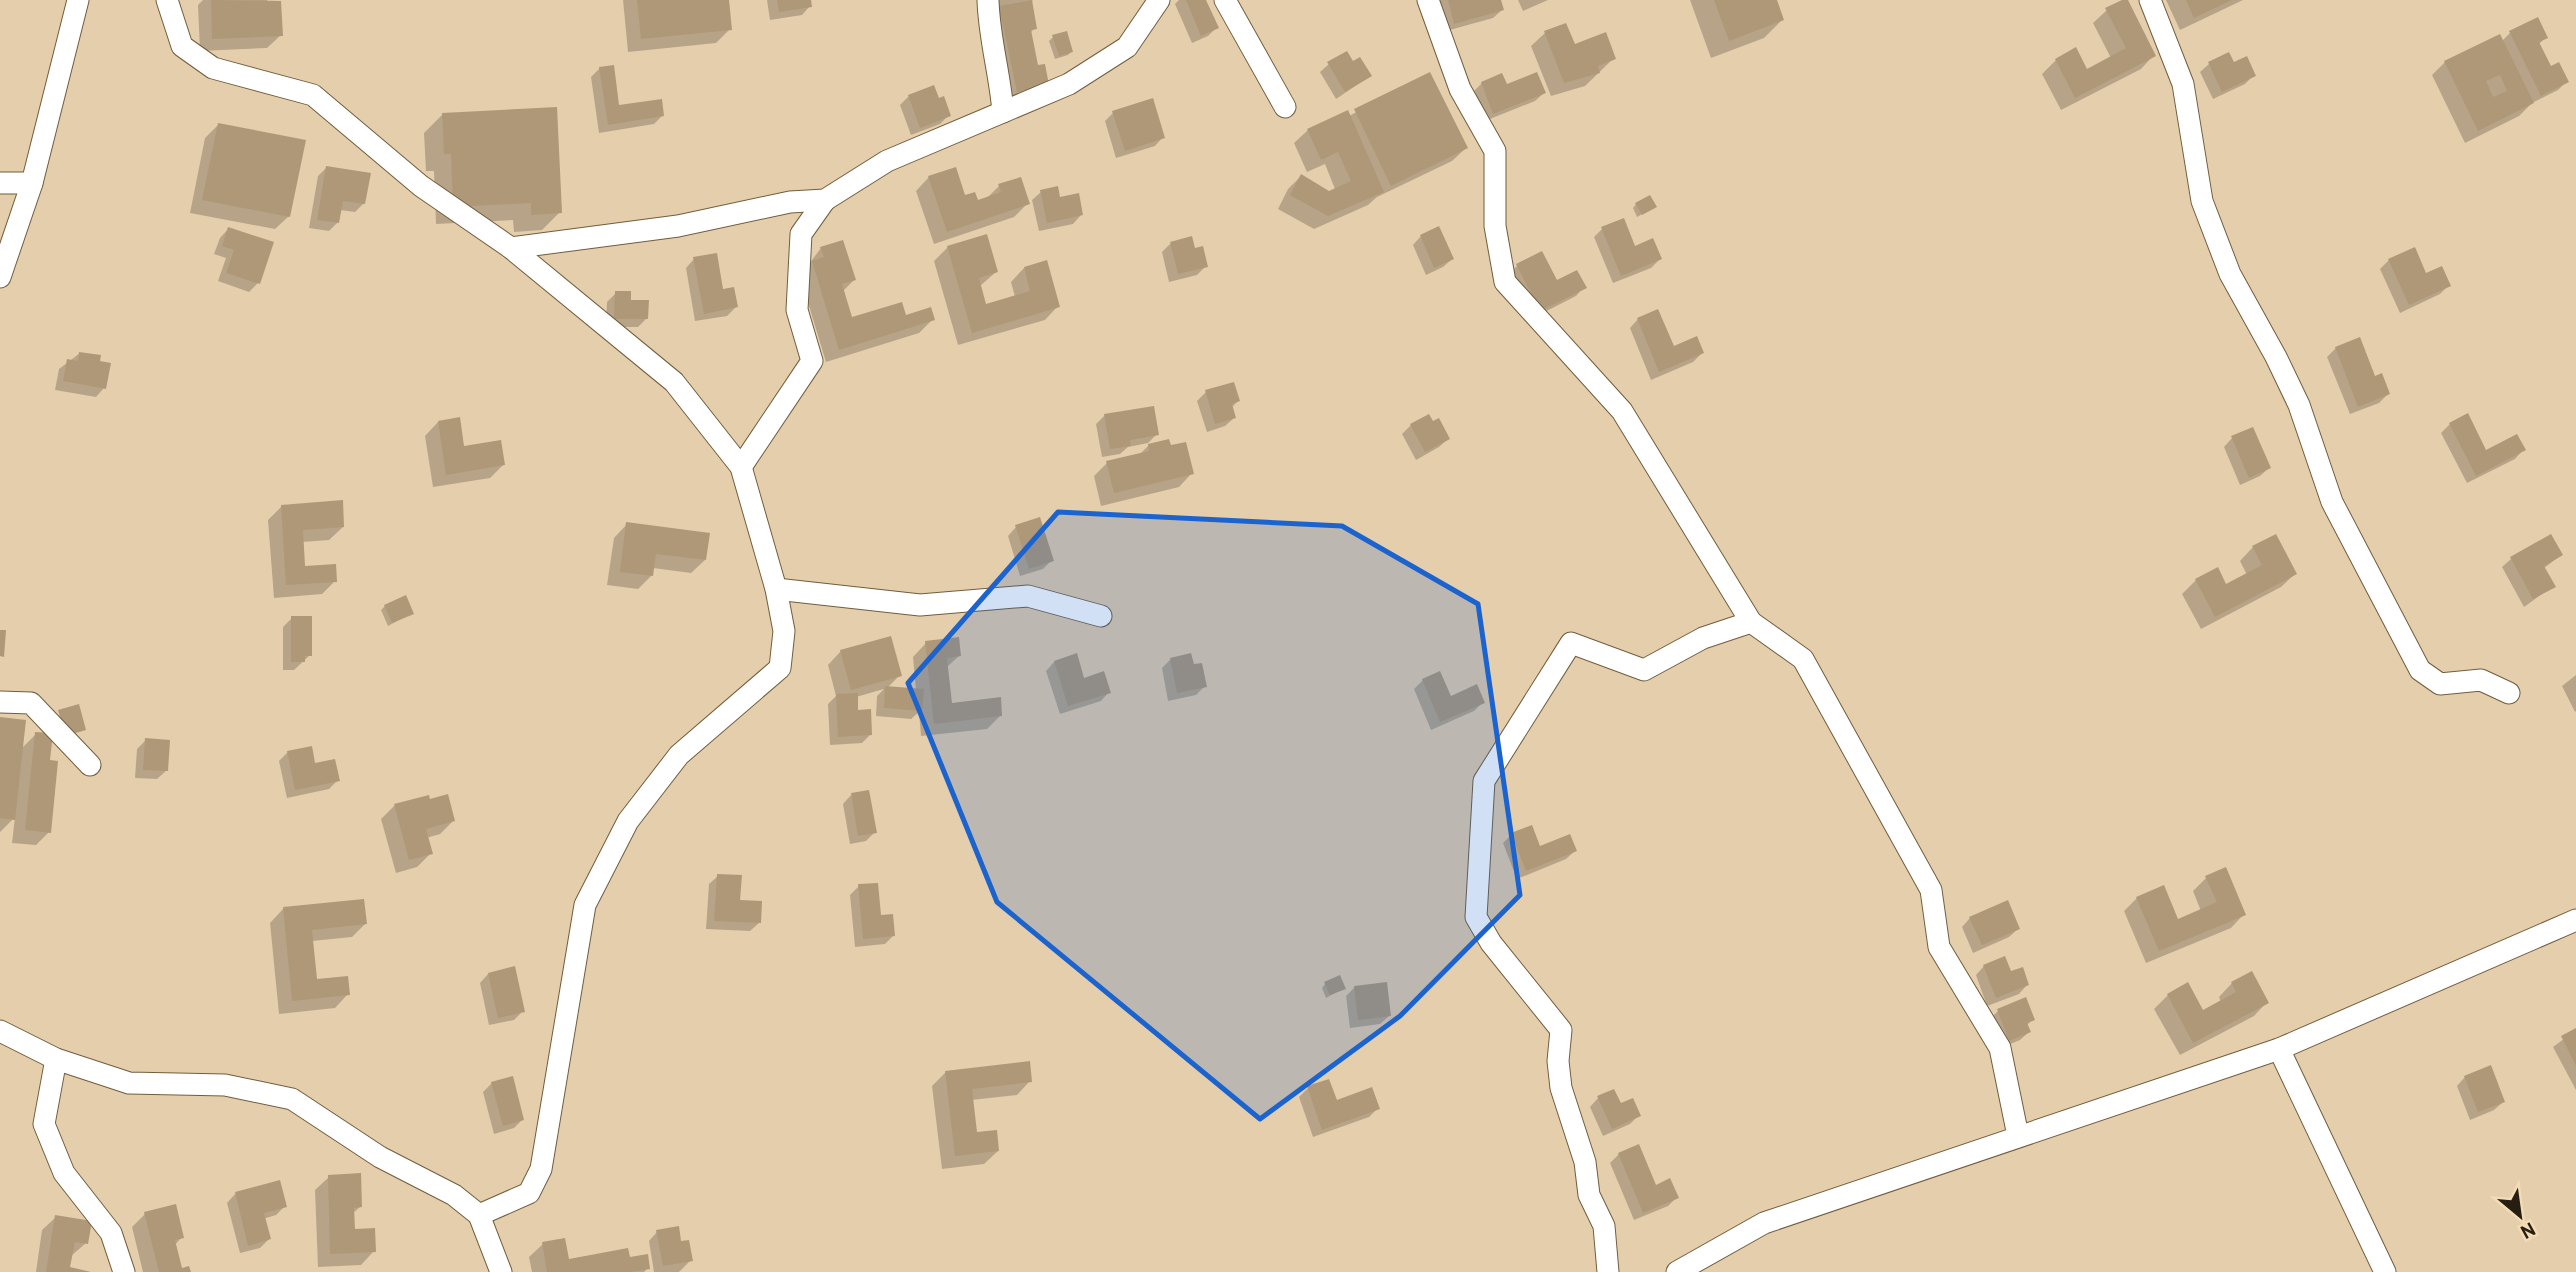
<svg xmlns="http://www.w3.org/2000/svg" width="2576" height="1272" font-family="Overpass,sans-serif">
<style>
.shadow{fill:#0003}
.building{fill:#ae9877;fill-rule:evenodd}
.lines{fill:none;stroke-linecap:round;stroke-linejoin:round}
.minor-casing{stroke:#715d3d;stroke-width:23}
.minor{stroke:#fff;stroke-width:21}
.marked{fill:#1b63ce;fill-opacity:0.2;stroke:#1b63ce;stroke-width:5;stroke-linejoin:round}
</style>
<rect width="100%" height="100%" fill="#e5ceab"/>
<g class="shadow">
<polygon points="203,0 267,0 281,35 267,48 200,51 198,5"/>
<polygon points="623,0 727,0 730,29 716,43 628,52"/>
<polygon points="767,0 809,0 810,6 802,15 770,20"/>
<polygon points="987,0 1033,0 1030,3 1035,28 1030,33 1037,67 1047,85 1004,104 987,21 1001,7 988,9"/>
<polygon points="1179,0 1204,0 1216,28 1208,36 1192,43 1175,4"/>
<polygon points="1437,0 1499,0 1502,10 1493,18 1446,31"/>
<polygon points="1518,0 1548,0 1523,11"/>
<polygon points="1690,0 1775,0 1782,20 1764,38 1711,58"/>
<polygon points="2166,0 2243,0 2180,30"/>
<polygon points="2107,10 2154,55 2141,69 2061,110 2042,74 2056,60 2075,50 2086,71 2111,58 2093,23"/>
<polygon points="1565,25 1574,46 1614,58 1585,86 1551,96 1531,46 1545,33"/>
<polygon points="2510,33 2546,37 2539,44 2551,68 2567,81 2558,90 2532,103 2519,116 2465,143 2432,75 2445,62 2502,41"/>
<polygon points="1053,37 1072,51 1068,55 1055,59 1049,41"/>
<polygon points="1353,63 1370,76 1336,99 1320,72 1329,64"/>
<polygon points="2209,64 2234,65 2254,75 2245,84 2213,99 2200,72"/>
<polygon points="600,68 618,107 662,116 654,124 599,133 591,77"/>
<polygon points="1429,74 1466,148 1452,161 1377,197 1368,205 1314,229 1278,209 1288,189 1301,176 1329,193 1335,189 1325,164 1307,172 1294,143 1308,130 1349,116"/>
<polygon points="1482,83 1506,87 1544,93 1535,101 1485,121 1473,92"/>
<polygon points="909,96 938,100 949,115 940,124 911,135 900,105"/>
<polygon points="1113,113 1163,137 1155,146 1116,158 1105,121"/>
<polygon points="442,115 560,212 542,230 514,232 513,220 436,224 434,171 426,171 424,133"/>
<polygon points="218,125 289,216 275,229 190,213 205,138"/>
<polygon points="327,167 364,203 355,212 340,210 337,223 329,231 309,228 318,176"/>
<polygon points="929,177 977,202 986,199 999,186 1028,203 1014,217 934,244 916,191"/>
<polygon points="1041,192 1059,200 1081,215 1073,224 1039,231 1032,200"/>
<polygon points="1636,204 1655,207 1637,217 1633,208"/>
<polygon points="228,229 258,283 249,292 218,281 226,258 214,254 220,238"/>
<polygon points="1602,229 1634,248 1660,259 1651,268 1613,283 1594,237"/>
<polygon points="1421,236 1452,259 1443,267 1426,275 1413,245"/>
<polygon points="1170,244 1193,250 1206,266 1197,275 1169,282 1162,252"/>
<polygon points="948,247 996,272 980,286 985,306 1015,297 1011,282 1024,268 1058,306 1045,320 958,345 934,261"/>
<polygon points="821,248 854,280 842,292 850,319 933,319 919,333 826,362 800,276"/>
<polygon points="694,259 736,307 727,316 695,321 686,268"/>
<polygon points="2389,260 2449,285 2440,294 2400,313 2380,269"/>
<polygon points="1517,266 1556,282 1584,287 1576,296 1531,319 1508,274"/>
<polygon points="616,293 646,319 638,327 606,327 607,302"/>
<polygon points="1638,319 1673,349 1702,353 1693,362 1651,380 1630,328"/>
<polygon points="2336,348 2374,378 2388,394 2379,403 2350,414 2327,357"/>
<polygon points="80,353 98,363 104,388 96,397 55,390 59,369"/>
<polygon points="1206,392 1238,401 1231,408 1234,418 1225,426 1207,432 1197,401"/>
<polygon points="1105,415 1157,434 1148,443 1128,447 1120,454 1102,457 1096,424"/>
<polygon points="438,422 463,448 503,465 490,478 433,487 425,436"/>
<polygon points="2450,424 2486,452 2523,450 2515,459 2467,483 2441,433"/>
<polygon points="1411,425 1448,439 1439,447 1416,460 1402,434"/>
<polygon points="2232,438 2269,468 2260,476 2240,485 2224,447"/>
<polygon points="1149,445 1170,448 1192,473 1179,487 1101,506 1094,476 1107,463 1139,455"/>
<polygon points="282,506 343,527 329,540 302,542 303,568 335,581 322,594 274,598 268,520"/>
<polygon points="627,524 705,560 691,573 653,568 652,575 638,589 607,585 614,538"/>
<polygon points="1016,527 1052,560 1043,569 1020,576 1008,536"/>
<polygon points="2551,536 2561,555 2543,569 2553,586 2524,607 2502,567 2511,559"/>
<polygon points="2253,547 2295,574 2281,587 2201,629 2182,594 2196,580 2226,586 2247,575 2240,561"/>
<polygon points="385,606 412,613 388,626 381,610"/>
<polygon points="292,618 310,655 294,670 283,670 283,627"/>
<polygon points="926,643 960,655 946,668 950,705 1001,715 987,729 921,736 919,712 911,719 876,716 877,696 884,689 856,697 857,712 870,735 862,743 830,745 828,704 836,696 828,665 841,651 900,675 887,688 916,690 913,657"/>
<polygon points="1171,659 1192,667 1205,686 1196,695 1168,701 1162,668"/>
<polygon points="1054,662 1083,680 1109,692 1101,701 1060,714 1046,671"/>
<polygon points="2576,675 2576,711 2575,712 2562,686"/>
<polygon points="1423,680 1450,699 1483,702 1474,711 1431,730 1414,689"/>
<polygon points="0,719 21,749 36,734 48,761 49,832 36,845 12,843 15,817 0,832"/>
<polygon points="146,740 166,771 157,779 135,778 137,749"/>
<polygon points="288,752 314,765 338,780 329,789 287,798 279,761"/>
<polygon points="851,795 875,832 866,841 850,844 843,804"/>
<polygon points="427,797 453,821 440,834 426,838 431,853 417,867 396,873 381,819 394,806"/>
<polygon points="1512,834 1539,848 1575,851 1566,859 1517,879 1503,843"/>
<polygon points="718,876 759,923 750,931 706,929 709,884"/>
<polygon points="2206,878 2244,914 2231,928 2146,963 2124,911 2137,898 2177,921 2201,911 2193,891"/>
<polygon points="859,886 893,936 885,944 855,947 850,895"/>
<polygon points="283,909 365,924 352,937 312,941 315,981 348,994 335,1008 279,1014 270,923"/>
<polygon points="1970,918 2018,929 2009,937 1973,953 1962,927"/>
<polygon points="1984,966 2010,974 2027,985 2019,994 1987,1006 1976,975"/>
<polygon points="488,974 523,1011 514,1020 489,1025 480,983"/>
<polygon points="2232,983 2267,1002 2254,1016 2180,1055 2154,1009 2168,995 2202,1012 2221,1002 2219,997"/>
<polygon points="1325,984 1344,988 1326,998 1322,988"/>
<polygon points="1355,987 1389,1016 1380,1024 1350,1028 1346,996"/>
<polygon points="2025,1000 2033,1019 2026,1026 2029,1032 2020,1040 2001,1048 1989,1020 1998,1011"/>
<polygon points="2576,1030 2576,1090 2553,1047"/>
<polygon points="946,1072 1030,1081 1017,1095 971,1100 975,1134 998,1151 984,1164 942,1169 932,1086"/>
<polygon points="2465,1077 2503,1102 2494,1110 2470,1120 2457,1086"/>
<polygon points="492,1083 522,1120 514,1128 494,1134 483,1092"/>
<polygon points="1308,1088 1336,1102 1378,1108 1369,1117 1313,1137 1299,1097"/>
<polygon points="1598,1098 1621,1106 1639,1115 1630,1124 1603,1136 1590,1107"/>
<polygon points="1619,1154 1655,1187 1677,1197 1668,1206 1634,1220 1610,1163"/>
<polygon points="329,1177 360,1207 352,1214 353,1231 374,1251 361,1265 318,1267 315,1190"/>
<polygon points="235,1194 285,1206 276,1215 263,1219 269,1239 260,1248 240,1253 227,1203"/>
<polygon points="145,1214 182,1237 174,1246 180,1270 189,1272 143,1272 132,1227"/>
<polygon points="56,1217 86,1243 71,1256 68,1269 89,1272 36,1272 42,1230"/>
<polygon points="657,1232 680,1243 691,1260 679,1272 654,1272 649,1241"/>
<polygon points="543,1244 567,1261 629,1259 648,1268 644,1272 532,1272 529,1257"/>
</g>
<g class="building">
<polygon points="211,0 281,1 283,36 212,39"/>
<polygon points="637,0 729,0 732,30 641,39"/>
<polygon points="777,0 811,0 812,7 779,12"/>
<polygon points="1032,0 1037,29 1031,30 1038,65 1045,64 1049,85 1017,92 999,6"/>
<polygon points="1186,0 1206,0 1219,28 1201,36"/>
<polygon points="1448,0 1501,0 1504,10 1454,24"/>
<polygon points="1714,0 1777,0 1784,20 1729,41"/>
<polygon points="2122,0 2128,0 2156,56 2075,98 2055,59 2076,47 2087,69 2126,48 2105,8"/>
<polygon points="2186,0 2232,0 2194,18"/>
<polygon points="2538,17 2548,38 2539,42 2551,66 2559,62 2569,82 2541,96 2509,31"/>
<polygon points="1566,23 1575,44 1606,32 1616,59 1598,66 1600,73 1564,83 1544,31"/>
<polygon points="1067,31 1073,52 1059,56 1052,35"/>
<path d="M 2500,34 L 2534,103 L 2478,131 L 2444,61 ZM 2500,75 L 2507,91 L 2493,97 L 2486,81 Z"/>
<polygon points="1347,51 1353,61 1360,57 1372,76 1345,92 1327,62"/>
<polygon points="2229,52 2234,62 2247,56 2256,76 2222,92 2208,62"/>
<polygon points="614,65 619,105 662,99 664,116 608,125 599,67"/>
<polygon points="1430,72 1468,148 1391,186 1354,109"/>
<polygon points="1537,72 1546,93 1493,114 1481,82 1502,73 1507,84"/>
<polygon points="934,85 939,98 944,96 951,116 920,128 908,95"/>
<polygon points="1153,98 1165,138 1125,151 1112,111"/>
<polygon points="557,107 562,213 531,215 531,203 453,207 451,154 444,154 442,113"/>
<polygon points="1348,110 1384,192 1328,216 1290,195 1301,174 1329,191 1351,181 1338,152 1321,160 1307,129"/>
<polygon points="218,123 306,140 290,217 202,200"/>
<polygon points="326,166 371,173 365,204 343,201 339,223 317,220"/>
<polygon points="956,167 965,195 975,192 978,200 1001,192 998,184 1021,177 1030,204 947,232 928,176"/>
<polygon points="1058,186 1060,197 1079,193 1083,215 1047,223 1040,190"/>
<polygon points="1650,195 1657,207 1642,215 1635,203"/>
<polygon points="1624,218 1635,246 1653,238 1662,259 1621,276 1601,227"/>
<polygon points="1439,226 1454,259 1434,268 1420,235"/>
<polygon points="228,227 274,242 260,284 226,273 234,250 222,246"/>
<polygon points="987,234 998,272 979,278 986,304 1030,291 1024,267 1047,260 1060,307 972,333 947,246"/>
<polygon points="1192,236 1195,248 1203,246 1208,267 1178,274 1170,242"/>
<polygon points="843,240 856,280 842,284 852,317 902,302 906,315 931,307 935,320 839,350 812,261 824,257 820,247"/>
<polygon points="2415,247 2426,273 2442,266 2451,286 2409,305 2388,259"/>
<polygon points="1542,251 1557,280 1577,270 1587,288 1540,311 1516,264"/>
<polygon points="717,253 723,289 734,287 738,307 704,314 693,257"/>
<polygon points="615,291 631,291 631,300 649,300 648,319 614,319"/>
<polygon points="1658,309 1674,346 1697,336 1704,353 1659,372 1637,318"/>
<polygon points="2360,337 2375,376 2382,373 2390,394 2358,407 2335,347"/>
<polygon points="79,352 101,355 100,361 111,363 106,389 63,381 67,359 78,361"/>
<polygon points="1234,382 1240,401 1232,404 1236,418 1215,424 1205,390"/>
<polygon points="1154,406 1159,435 1130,440 1131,446 1110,449 1104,414"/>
<polygon points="2468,413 2486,450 2517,434 2526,450 2476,476 2449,423"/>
<polygon points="1429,414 1433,421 1439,418 1450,439 1425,452 1410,424"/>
<polygon points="460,417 464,446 501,440 505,465 446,475 438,421"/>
<polygon points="2253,427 2271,468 2249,478 2231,436"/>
<polygon points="1169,439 1171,445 1186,442 1194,474 1114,493 1106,461 1149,451 1148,444"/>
<polygon points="343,500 344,527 303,530 305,566 336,564 337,582 286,585 281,505"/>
<polygon points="1040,517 1054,561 1029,569 1015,525"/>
<polygon points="626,522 710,533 706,560 656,554 653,576 620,572"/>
<polygon points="2276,534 2297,574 2215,617 2195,579 2218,567 2226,584 2262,565 2252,546"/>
<polygon points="2551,534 2563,555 2544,566 2556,587 2533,599 2510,557"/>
<polygon points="406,595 414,614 392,623 384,605"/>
<polygon points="291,616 312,616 312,656 305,656 305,662 291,662"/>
<polygon points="0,630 6,630 4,657 0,656"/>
<polygon points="891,636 902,676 851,690 840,650"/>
<polygon points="959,637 961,656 947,658 952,703 1001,697 1002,716 934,724 925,641"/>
<polygon points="1077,653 1084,678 1104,671 1111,693 1068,706 1054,661"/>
<polygon points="1191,653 1194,664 1202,663 1207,687 1177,693 1170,658"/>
<polygon points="1440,671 1451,696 1477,684 1485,703 1440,722 1422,679"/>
<polygon points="885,686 924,689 922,711 884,708"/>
<polygon points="858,693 858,710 871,709 872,735 838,737 836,694"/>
<polygon points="79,704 86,730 65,736 58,710"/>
<polygon points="0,717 26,720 15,820 0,818"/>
<polygon points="35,732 53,733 50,760 58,761 51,833 25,830"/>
<polygon points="145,738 170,740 168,771 143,770"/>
<polygon points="312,746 315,763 335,759 340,781 295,790 287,751"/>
<polygon points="869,790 877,833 858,836 851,793"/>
<polygon points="448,794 455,821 426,829 433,854 409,860 394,804 429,795 430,799"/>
<polygon points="1532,825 1540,846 1570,834 1577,851 1526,871 1511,833"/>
<polygon points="2226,867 2246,915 2159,951 2136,897 2164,885 2178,919 2217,902 2205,876"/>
<polygon points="717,874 742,875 740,900 762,901 761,923 714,921"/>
<polygon points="878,883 881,915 893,914 895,936 863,939 858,884"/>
<polygon points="364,899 367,924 312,930 317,979 348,976 350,995 292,1001 283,907"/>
<polygon points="2008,900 2020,929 1982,945 1969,917"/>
<polygon points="2005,956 2011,971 2023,967 2029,985 1996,998 1983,965"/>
<polygon points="515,966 525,1012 498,1018 488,973"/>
<polygon points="2252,971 2269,1003 2193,1043 2167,994 2188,982 2203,1010 2236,992 2231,982"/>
<polygon points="1340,975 1346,989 1330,995 1324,982"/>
<polygon points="1387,982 1391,1016 1358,1020 1354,986"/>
<polygon points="2026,997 2035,1020 2027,1023 2031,1032 2009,1041 1997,1009"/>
<polygon points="2576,1028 2576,1066 2561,1036"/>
<polygon points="1030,1061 1032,1082 972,1089 977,1132 997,1130 999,1151 955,1156 945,1071"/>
<polygon points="2491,1065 2505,1102 2478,1112 2464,1076"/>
<polygon points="513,1076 524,1120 503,1126 491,1082"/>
<polygon points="1329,1079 1337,1100 1372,1087 1380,1109 1322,1130 1307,1086"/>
<polygon points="1614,1089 1621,1103 1633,1098 1641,1116 1612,1129 1597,1096"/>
<polygon points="1639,1144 1656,1185 1670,1178 1679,1198 1643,1213 1618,1153"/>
<polygon points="361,1173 362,1207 354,1208 355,1229 375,1228 376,1252 330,1254 328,1175"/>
<polygon points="280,1180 287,1207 264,1213 271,1239 248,1246 235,1192"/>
<polygon points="176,1204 184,1238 175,1240 182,1268 189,1266 191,1272 159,1272 144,1212"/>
<polygon points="55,1215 92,1221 88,1244 75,1242 70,1267 91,1272 46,1272"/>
<polygon points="679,1226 681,1241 689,1240 693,1261 663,1266 656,1230"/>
<polygon points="565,1238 569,1259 628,1248 630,1257 648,1254 650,1269 631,1272 547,1272 542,1242"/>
</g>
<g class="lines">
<defs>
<g id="minor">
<polyline points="167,0 182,46 213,68 313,95 421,186 511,248 674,382 741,467 776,589 784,631 780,668 679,755 628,821 585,905 541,1169 529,1193 479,1215"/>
<path d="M 988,0 C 989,38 1000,74 1003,112"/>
<polyline points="1225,0 1285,107"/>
<polyline points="1428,0 1460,89 1495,151 1495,226 1505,282 1622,411 1751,622 1803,659 1931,890 1939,947 2000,1048 2018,1136"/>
<polyline points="2150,0 2183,84 2202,201 2230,274 2276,357 2299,405 2332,502 2420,670 2440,684 2481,680 2509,693"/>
<polyline points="0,183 32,183"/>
<polyline points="511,248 678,226 790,202 825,200 887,161 1069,84 1127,47 1159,0"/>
<polyline points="0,277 32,183 78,0"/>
<polyline points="741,467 812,361 797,310 801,234 825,200"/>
<polyline points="776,589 920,605 1028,596 1101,616"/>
<polyline points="0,702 31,703 90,765"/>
<polyline points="0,1031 56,1059 129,1083 225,1085 292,1099 380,1157 454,1195 479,1215 501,1272"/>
<polyline points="2279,1049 2385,1272"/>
<polyline points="56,1059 44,1124 64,1173 111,1233 124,1272"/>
<polyline points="1608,1272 1604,1226 1589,1195 1585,1162 1561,1088 1558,1061 1561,1030 1491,943 1476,917 1484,781 1571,643 1644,670 1703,638 1751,622"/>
<polyline points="1677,1272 1764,1223 2279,1049 2576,920"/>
</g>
</defs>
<use href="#minor" class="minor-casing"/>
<use href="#minor" class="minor"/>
</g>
<path class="marked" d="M 1058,512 L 1342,526 L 1478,604 L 1520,895 L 1400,1016 L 1260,1119 L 997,902 L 908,683 Z"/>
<g transform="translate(2520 1216) rotate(151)" stroke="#f2dbb7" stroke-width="5" paint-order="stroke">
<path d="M0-5L12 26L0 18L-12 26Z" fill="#261e10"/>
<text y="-10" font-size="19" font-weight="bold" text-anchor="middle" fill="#261e10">N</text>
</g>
</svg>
